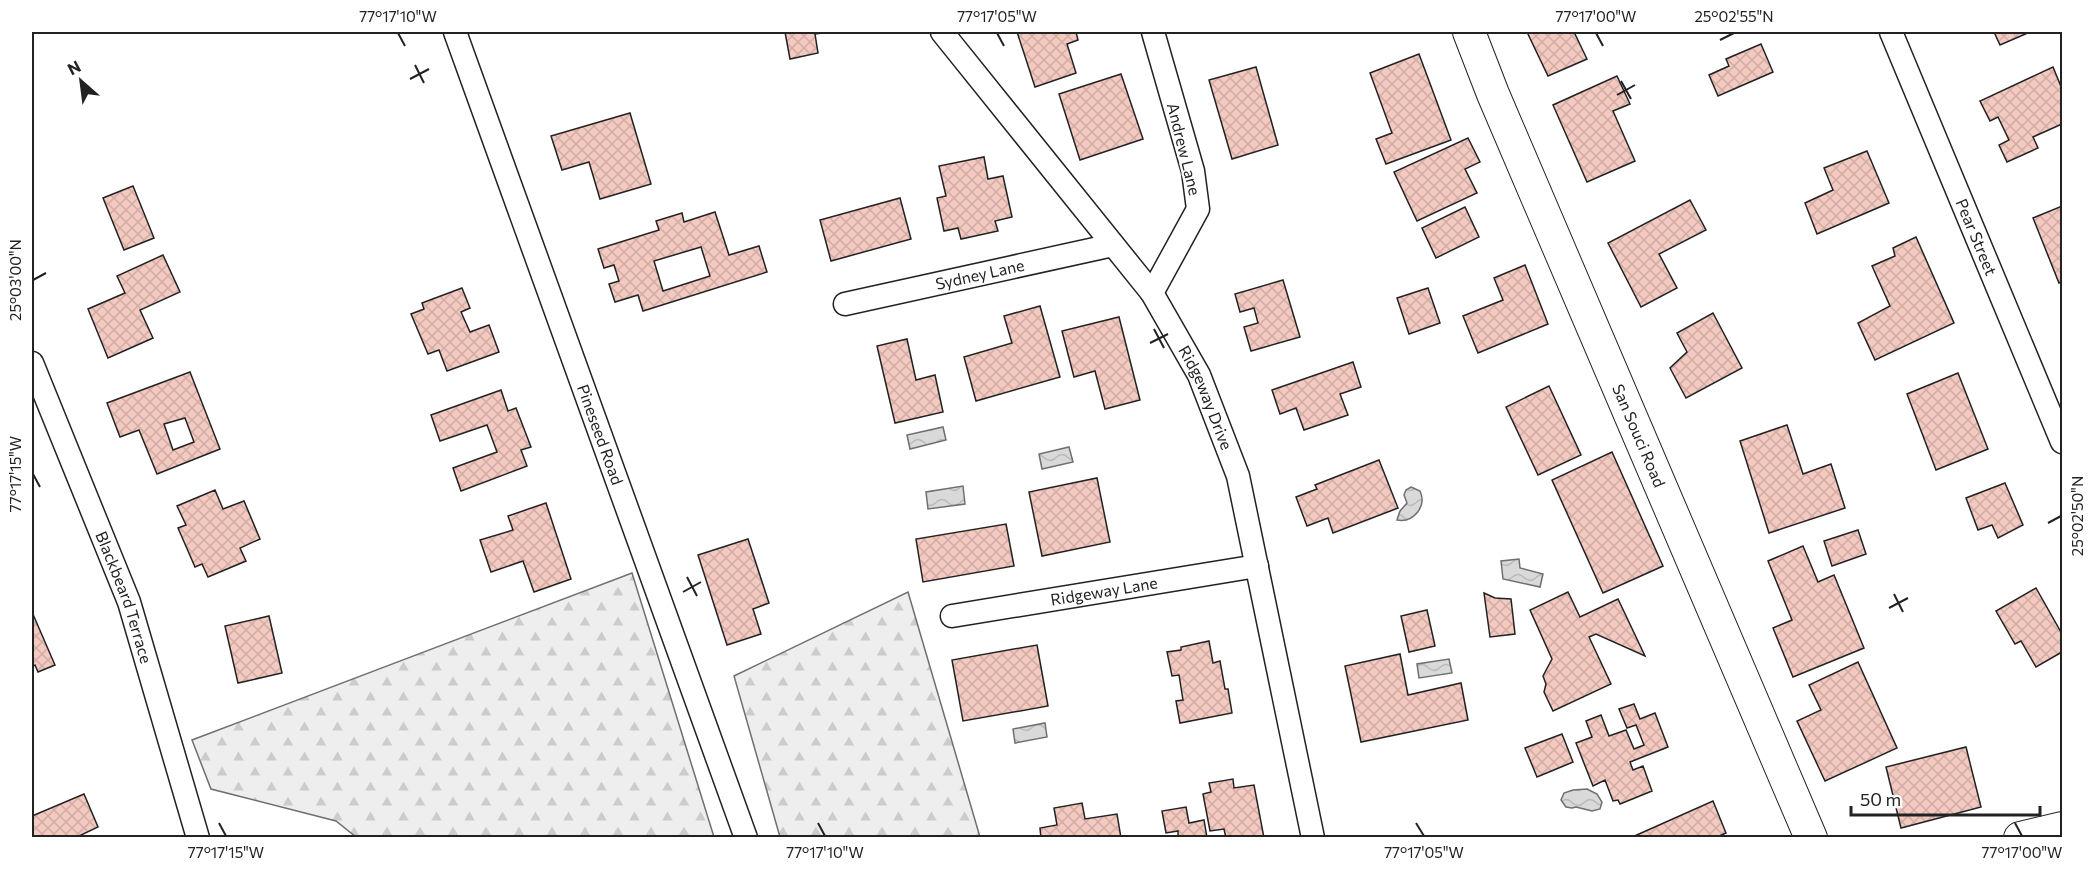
<svg xmlns="http://www.w3.org/2000/svg" width="2094" height="869" font-family="Commissioner,sans-serif">
<style>
.forest{fill:url(#forest-firs);stroke:#6f6f6f;stroke-width:1.5}
.water{fill:url(#water-waves);stroke:#6f6f6f;stroke-width:1.5}
.building{fill:url(#building-cross-hatch);stroke:#222;stroke-width:1.5;fill-rule:evenodd}
.lines{fill:none;stroke-linecap:round;stroke-linejoin:round}
.street-casing{stroke:#222;stroke-width:25}
.secondary-casing{stroke:#222;stroke-width:34}
.street{stroke:#fff;stroke-width:22}
.secondary{stroke:#fff;stroke-width:32}
.ticks{fill:none;stroke:#222;stroke-width:2}
.labels{text-anchor:middle;stroke-width:4.5;stroke-linejoin:round;paint-order:stroke}
.street-label{font-size:16px;fill:#222;stroke:#fff}
.neatline{fill:none;stroke:#222;stroke-width:2}
.ticks-label{font-size:15px;text-anchor:middle;fill:#222}
</style>
<defs>
<pattern id="forest-firs" width="22" height="20" patternUnits="userSpaceOnUse" patternTransform="scale(1.5)"><rect width="22" height="20" fill="#eee"/><path d="M5 1l3.5 6h-7zM16 11l3.5 6h-7z" fill="#ccc"/></pattern>
<pattern id="water-waves" width="16" height="10" patternUnits="userSpaceOnUse" patternTransform="scale(1.5)"><rect width="16" height="10" fill="#d9d9d9"/><path d="M0 5q4-4 8 0t8 0" fill="none" stroke="#bababa"/></pattern>
<pattern id="building-cross-hatch" width="8" height="8" patternUnits="userSpaceOnUse" patternTransform="scale(1.5)"><rect width="8" height="8" fill="#f3c9c0"/><path d="M0 0l8 8M0 8l8-8" fill="none" stroke="#d0aca5"/></pattern>
</defs>
<rect width="100%" height="100%" fill="#fff"/>
<g class="forest">
<polygon points="632,573 714,837 356,837 336,821 211,789 192,740"/>
<polygon points="908,592 980,837 780,837 734,676"/>
</g>
<g class="water">
<polygon points="943,427 946,440 910,449 907,435"/>
<polygon points="1069,447 1073,462 1042,469 1039,454"/>
<polygon points="963,486 965,504 928,509 926,492"/>
<path d="M 1411,487 L 1420,491 C 1427,506 1414,523 1397,520 L 1400,511 L 1407,503 L 1404,495 L 1406,490 Z"/>
<polygon points="1519,559 1520,568 1543,574 1540,587 1503,579 1501,561"/>
<polygon points="1449,659 1452,673 1419,678 1417,664"/>
<polygon points="1045,723 1047,737 1015,743 1013,729"/>
<polygon points="1587,789 1597,794 1602,802 1600,809 1592,811 1576,807 1572,808 1566,807 1561,800 1564,793 1573,790"/>
</g>
<g class="building">
<polygon points="785,32 829,32 815,34 818,53 790,59"/>
<polygon points="1017,32 1076,32 1078,40 1067,44 1076,73 1035,87"/>
<polygon points="1527,32 1574,32 1587,59 1548,76"/>
<polygon points="1994,32 2030,32 2000,45"/>
<polygon points="1761,44 1773,72 1718,96 1709,75 1729,66 1726,59"/>
<polygon points="1419,54 1451,140 1386,164 1376,139 1392,133 1370,73"/>
<polygon points="1256,67 1278,145 1232,159 1209,80"/>
<polygon points="2053,67 2062,89 2062,124 2033,137 2038,148 2007,162 1999,145 2009,140 1998,117 1990,121 1980,101"/>
<polygon points="1121,74 1143,139 1080,160 1059,94"/>
<polygon points="1617,76 1630,104 1613,111 1635,161 1587,182 1553,105"/>
<polygon points="630,113 651,184 600,199 589,162 562,170 551,136"/>
<polygon points="1468,138 1480,162 1465,169 1477,193 1417,221 1394,172"/>
<polygon points="1867,151 1889,203 1817,234 1805,203 1833,190 1824,168"/>
<polygon points="984,157 988,179 1003,176 1012,217 995,221 998,231 961,239 958,228 944,231 937,198 946,196 939,166"/>
<polygon points="133,186 154,238 124,250 103,198"/>
<polygon points="900,198 911,239 831,261 820,220"/>
<polygon points="1690,200 1706,230 1659,254 1677,288 1641,307 1608,243"/>
<polygon points="2062,206 2062,281 2059,283 2033,218"/>
<polygon points="1465,207 1479,237 1436,258 1422,228"/>
<path d="M 715,212 L 729,255 L 759,246 L 767,272 L 643,311 L 638,295 L 615,302 L 609,284 L 619,281 L 614,265 L 604,268 L 598,249 L 659,230 L 656,221 L 682,213 L 684,222 ZM 701,247 L 710,276 L 663,291 L 654,261 Z"/>
<polygon points="1916,237 1954,323 1875,360 1858,323 1890,306 1872,266 1895,256 1893,248"/>
<polygon points="163,255 180,292 140,310 153,338 108,358 88,309 125,293 117,276"/>
<polygon points="1525,265 1548,324 1478,353 1463,316 1503,300 1494,278"/>
<polygon points="1283,280 1300,337 1251,351 1244,327 1258,323 1254,308 1240,312 1235,294"/>
<polygon points="462,288 470,308 461,312 470,332 489,325 499,352 447,371 439,350 428,354 411,314 424,309 422,303"/>
<polygon points="1428,288 1440,323 1409,334 1397,298"/>
<polygon points="1040,306 1060,377 976,401 964,357 1012,343 1004,316"/>
<polygon points="1713,313 1742,368 1686,398 1670,368 1687,352 1677,333"/>
<polygon points="1119,317 1140,400 1105,409 1095,371 1074,377 1062,331"/>
<polygon points="907,339 916,380 935,375 943,412 895,423 877,346"/>
<polygon points="1353,362 1361,387 1340,394 1348,415 1304,430 1296,408 1280,414 1272,390"/>
<path d="M 190,372 L 220,449 L 157,474 L 139,430 L 120,437 L 107,403 ZM 185,418 L 194,442 L 173,450 L 164,424 Z"/>
<polygon points="1958,373 1988,449 1936,470 1907,394"/>
<polygon points="1549,386 1581,455 1538,475 1506,407"/>
<polygon points="501,390 508,411 516,408 531,447 521,450 527,466 461,491 453,468 497,452 487,425 440,441 431,415"/>
<polygon points="1787,425 1803,474 1831,464 1845,508 1769,533 1740,441"/>
<polygon points="1612,452 1663,566 1603,593 1552,480"/>
<polygon points="1379,460 1398,508 1333,533 1328,518 1307,526 1296,497 1317,489 1315,485"/>
<polygon points="1097,478 1110,542 1042,556 1029,492"/>
<polygon points="2005,483 2023,525 1998,538 1992,525 1978,530 1966,498"/>
<polygon points="215,490 223,509 244,501 260,539 240,548 246,561 208,577 202,564 195,567 178,528 186,525 177,506"/>
<polygon points="546,503 571,579 534,592 523,561 491,572 480,540 513,530 508,516"/>
<polygon points="1006,524 1014,566 923,582 916,539"/>
<polygon points="1858,530 1866,554 1832,566 1824,541"/>
<polygon points="748,539 769,603 753,609 761,634 727,645 698,555"/>
<polygon points="1803,546 1818,582 1834,575 1864,648 1793,677 1773,628 1792,620 1768,561"/>
<polygon points="2036,588 2062,634 2062,652 2036,667 2021,641 2015,644 1996,611"/>
<polygon points="1568,592 1580,617 1618,599 1645,656 1596,634 1589,637 1611,684 1553,711 1544,692 1546,684 1543,676 1552,659 1530,610"/>
<polygon points="1484,593 1495,598 1511,599 1515,634 1490,637"/>
<polygon points="1427,610 1435,646 1409,652 1401,616"/>
<polygon points="32,612 55,665 38,672 35,665 32,667"/>
<polygon points="269,616 282,673 238,683 225,626"/>
<polygon points="1209,641 1213,663 1220,661 1225,689 1228,689 1232,713 1180,723 1176,701 1183,700 1179,675 1172,676 1167,652 1181,650 1181,647"/>
<polygon points="1037,645 1048,706 963,721 952,660"/>
<polygon points="1400,654 1408,695 1461,683 1468,720 1361,742 1345,666"/>
<polygon points="1858,662 1897,748 1825,781 1797,721 1821,710 1809,685"/>
<polygon points="1634,704 1640,719 1655,713 1668,747 1630,762 1633,770 1643,766 1652,791 1620,804 1618,800 1613,801 1605,780 1593,786 1576,743 1592,737 1586,721 1601,715 1609,736 1626,730 1634,749 1644,745 1636,725 1627,728 1619,709"/>
<polygon points="1562,734 1573,762 1537,777 1525,748"/>
<polygon points="1966,747 1981,807 1901,828 1886,767"/>
<polygon points="1233,779 1234,788 1254,785 1264,838 1226,838 1224,829 1210,831 1203,794 1211,792 1209,783"/>
<polygon points="84,794 98,827 75,838 32,838 32,816"/>
<polygon points="1713,801 1726,833 1715,838 1630,838"/>
<polygon points="1082,803 1085,819 1117,814 1121,838 1041,838 1040,828 1057,825 1054,808"/>
<polygon points="1186,807 1189,823 1204,820 1207,838 1178,838 1178,831 1166,833 1162,811"/>
</g>
<g class="lines">
<defs>
<g id="street">
<path id="s1" d="M 455,32 L 746,838"/>
<path id="s2" d="M 942,32 L 1152,293 L 1199,375 L 1238,476 L 1313,838"/>
<path id="s3" d="M 1891,32 L 2062,442"/>
<polyline points="1152,293 1198,209 1193,171 1153,32"/>
<path id="s4" d="M 845,304 L 1113,245"/>
<path id="s5" d="M 32,363 L 129,602 L 198,838"/>
<path id="s6" d="M 952,616 L 1257,566"/>
</g>
<g id="secondary">
<path id="s7" d="M 1469,32 L 1493,94 L 1811,838"/>
<polyline points="2020,838 2062,828"/>
</g>
</defs>
<use href="#street" class="street-casing"/>
<use href="#secondary" class="secondary-casing"/>
<use href="#street" class="street"/>
<use href="#secondary" class="secondary"/>
</g>
<path class="ticks" d="M 398,33 L 405,46M 997,33 L 1004,46M 1596,33 L 1603,46M 1720,40 L 1734,33M 415,65 L 424,83M 410,79 L 429,69M 1621,81 L 1631,99M 1617,95 L 1635,85M 33,280 L 46,273M 1154,329 L 1164,348M 1150,343 L 1168,334M 33,474 L 40,487M 2048,523 L 2061,516M 687,577 L 697,596M 683,592 L 701,582M 1894,594 L 1903,612M 1889,608 L 1908,598M 219,823 L 226,836M 818,823 L 825,836M 1416,823 L 1424,836M 2015,823 L 2022,836"/>
<g class="labels">
<g class="street-label">
<text transform="translate(1184 149) rotate(76)" y="6">Andrew Lane</text>
<text dy="6" stroke="none"><textPath href="#s3" startOffset="222">Pear Street</textPath></text>
<text dy="6" stroke="none"><textPath href="#s4" startOffset="138">Sydney Lane</textPath></text>
<text dy="6" stroke="none"><textPath href="#s2" startOffset="453">Ridgeway Drive</textPath></text>
<text dy="6" stroke="none"><textPath href="#s1" startOffset="428">Pineseed Road</textPath></text>
<text dy="6" stroke="none"><textPath href="#s7" startOffset="438">San Souci Road</textPath></text>
<text dy="6" stroke="none"><textPath href="#s6" startOffset="154">Ridgeway Lane</textPath></text>
<text dy="6" stroke="none"><textPath href="#s5" startOffset="252">Blackbeard Terrace</textPath></text>
</g>
</g>
<rect width="2094" height="869" fill="none" stroke="#ffffff" stroke-width="66"/>
<g transform="translate(81 81) rotate(332)" stroke="#ffffff" stroke-width="4.5" paint-order="stroke">
<path d="M0-4.5L10 22L0 15L-10 22Z" fill="#222222"/>
<text y="-9" font-size="16" font-weight="bold" text-anchor="middle" fill="#222222">N</text>
</g>
<path d="M1851 806v9h189v-9" fill="none" stroke="#222222" stroke-width="3"/>
<text x="1860" y="806" font-size="18" fill="#222222" stroke="#ffffff" stroke-width="4.5" paint-order="stroke">50 m</text>
<rect x="33" y="33" width="2028" height="803" class="neatline"/>
<g class="ticks-label">
<text x="398" y="22">77°17'10"W</text>
<text x="997" y="22">77°17'05"W</text>
<text x="1596" y="22">77°17'00"W</text>
<text x="1734" y="22">25°02'55"N</text>
<text transform="translate(16 280) rotate(-90)" y="5">25°03'00"N</text>
<text transform="translate(16 474) rotate(-90)" y="5">77°17'15"W</text>
<text transform="translate(2078 516) rotate(-90)" y="5">25°02'50"N</text>
<text x="226" y="858">77°17'15"W</text>
<text x="825" y="858">77°17'10"W</text>
<text x="1424" y="858">77°17'05"W</text>
<text x="2022" y="858">77°17'00"W</text>
</g>
</svg>
